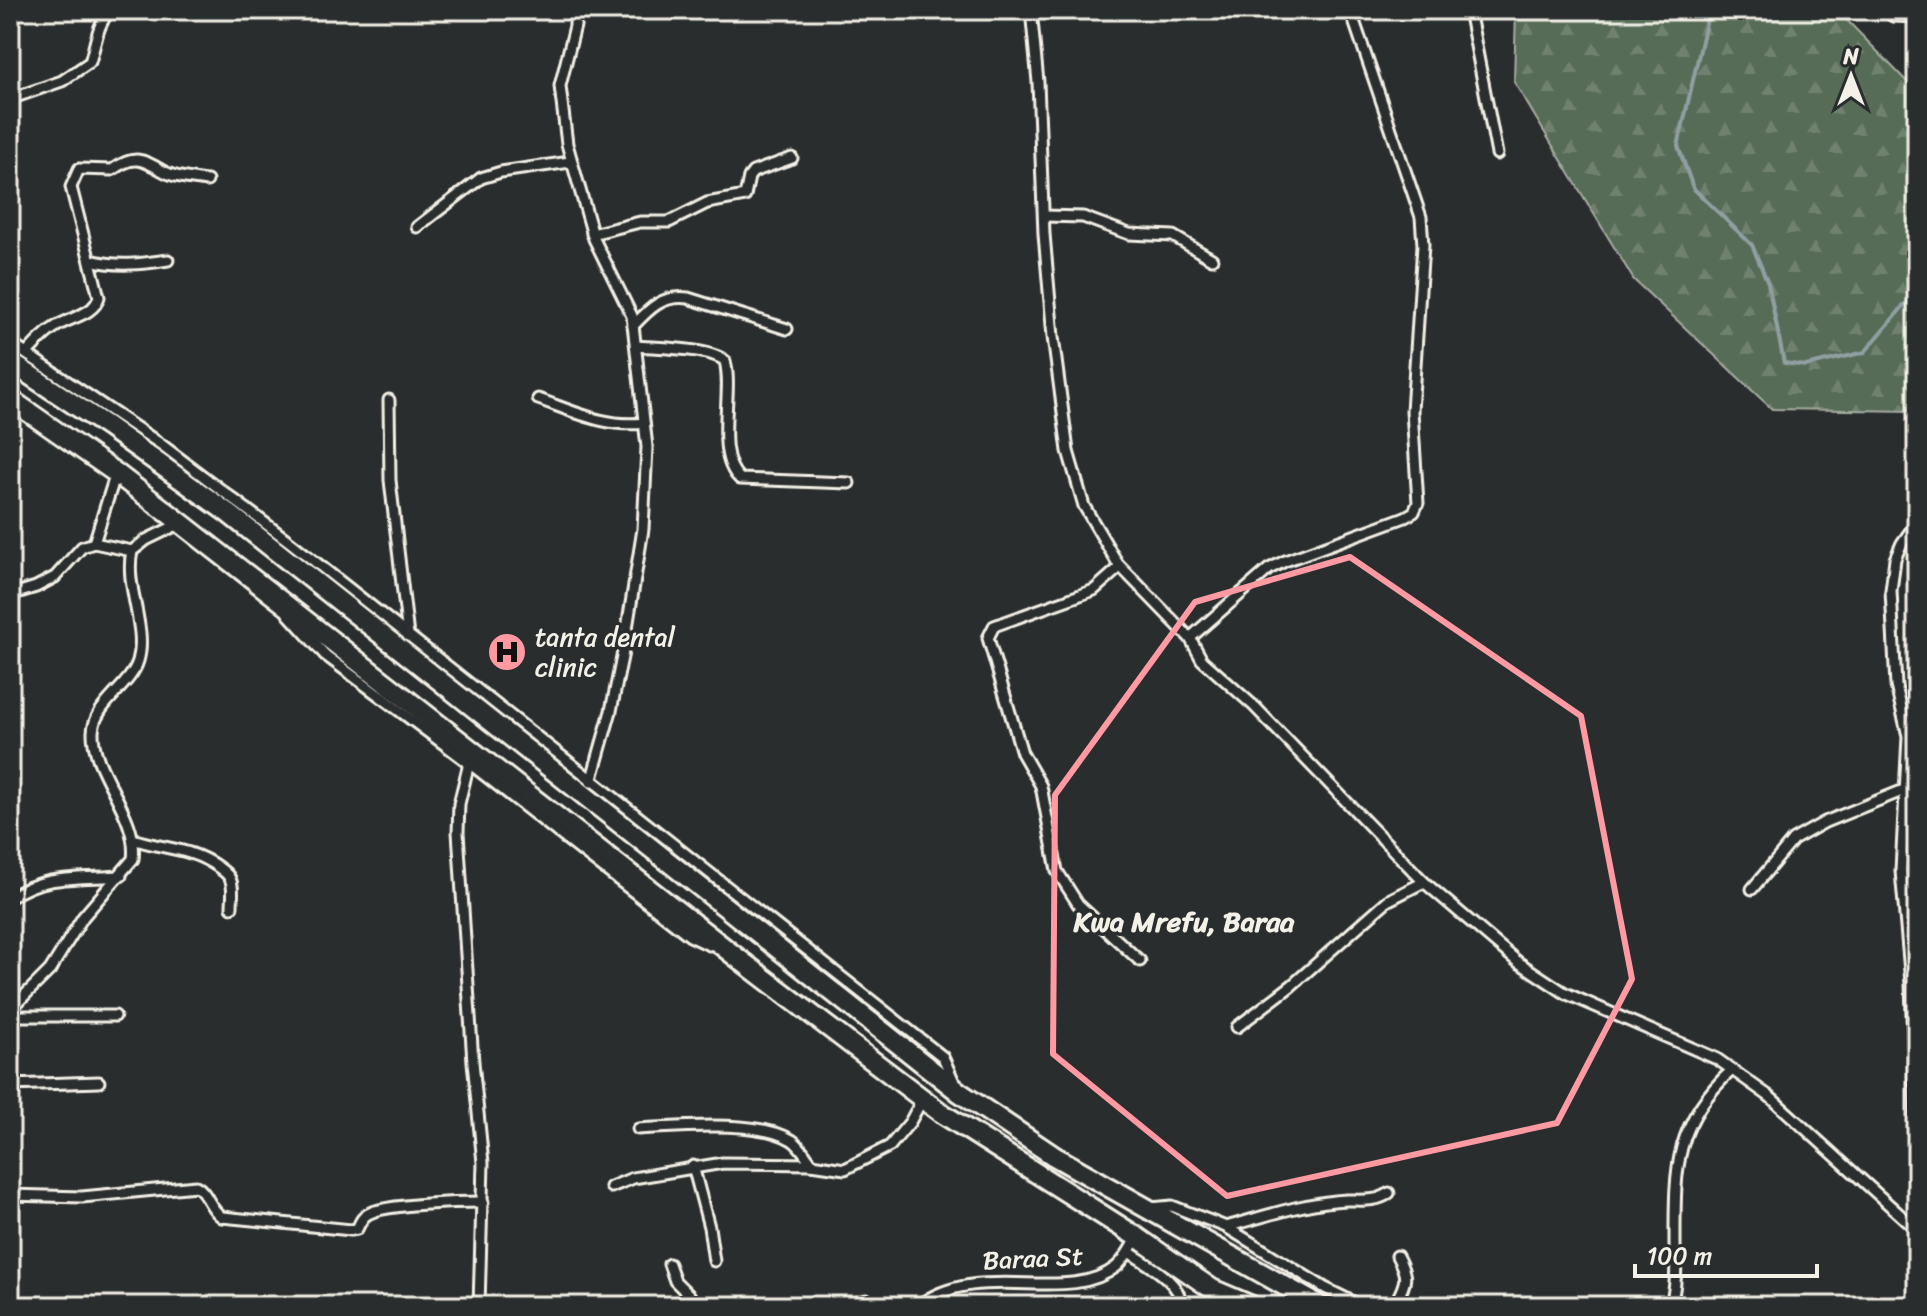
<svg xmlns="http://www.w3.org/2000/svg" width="1927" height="1316" font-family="Sriracha,sans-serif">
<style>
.forest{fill:url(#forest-firs);stroke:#a6aea0;stroke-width:2}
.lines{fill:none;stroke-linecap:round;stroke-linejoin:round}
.stream{stroke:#919fa2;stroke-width:4}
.street-casing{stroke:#f4f1e8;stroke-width:15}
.highway-casing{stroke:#f4f1e8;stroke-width:24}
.street{stroke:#2a2d2e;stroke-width:9}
.highway{stroke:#2a2d2e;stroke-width:18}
.marked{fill:none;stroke:#ff9aa2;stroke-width:6;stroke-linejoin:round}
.labels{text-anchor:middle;stroke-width:7;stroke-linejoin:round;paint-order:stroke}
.poi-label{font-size:26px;fill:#f4f1e8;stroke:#2a2d2e;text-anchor:start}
.street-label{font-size:26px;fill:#f4f1e8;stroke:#2a2d2e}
.neighbourhood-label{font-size:28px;font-weight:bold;fill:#f4f1e8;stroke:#2a2d2e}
</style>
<defs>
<pattern id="forest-firs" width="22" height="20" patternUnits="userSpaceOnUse" patternTransform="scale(2)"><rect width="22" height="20" fill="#576c57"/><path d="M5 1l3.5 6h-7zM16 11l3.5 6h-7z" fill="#70816f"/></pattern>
</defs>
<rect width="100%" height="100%" fill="#2a2d2e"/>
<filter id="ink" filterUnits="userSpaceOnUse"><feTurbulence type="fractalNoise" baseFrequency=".0125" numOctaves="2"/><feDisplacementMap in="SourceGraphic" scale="16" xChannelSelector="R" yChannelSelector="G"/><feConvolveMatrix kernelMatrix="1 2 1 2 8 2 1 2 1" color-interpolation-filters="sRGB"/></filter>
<g filter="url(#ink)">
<polygon class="forest" points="1516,10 1837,10 1917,92 1917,411 1772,409 1634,280 1514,82"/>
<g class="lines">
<polyline class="stream" points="1709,10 1678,146 1693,188 1752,245 1768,283 1784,363 1806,366 1865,352 1911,297 1917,293"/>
<defs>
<g id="street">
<polyline points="575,10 575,26 560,86 567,144 594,239 632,316 647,447 643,529 624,647 611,711 591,782"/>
<polyline points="1031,10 1038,82 1044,234 1053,337 1068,451 1084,506 1118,564 1190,638 1202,660 1255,707 1424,882 1518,962 1565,993 1717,1059 1769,1096 1917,1230"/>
<polyline points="1303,10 1325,12 1360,10"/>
<polyline points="1469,10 1497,154"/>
<polyline points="1886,10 1893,16 1917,17"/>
<path d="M 10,99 L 62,81 L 90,62 C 96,43 97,25 110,10"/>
<polyline points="1044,216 1083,217 1129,234 1173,236 1212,259"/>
<polyline points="417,227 481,178 501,172 570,162"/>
<polyline points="592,234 640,222 669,222 707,203 745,196 749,177 753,172 792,158"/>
<path d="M 91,260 C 116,267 142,264 168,260"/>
<path d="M 633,326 C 650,308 662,295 688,298 L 787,329"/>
<polyline points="10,343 162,445 290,542 943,1057 955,1084"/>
<path d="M 636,346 C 658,348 710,348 725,361 C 734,394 713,454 740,479 L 849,483"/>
<path d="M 27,353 C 36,343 45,333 57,326 C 71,317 94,315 99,297 L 71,187 L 79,169 L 112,170 C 134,154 142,159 163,171 C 175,178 194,179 207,181"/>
<path d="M 538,399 C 573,411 606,428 644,423"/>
<polyline points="389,400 390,480 408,636"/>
<polyline points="1917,522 1902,543 1895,559 1891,591 1896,686 1908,736 1901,871 1911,983 1917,1162"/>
<polyline points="94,543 116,473"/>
<polyline points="1120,567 1094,590 994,626 988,638 1022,753 1041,786 1057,871 1078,904 1140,961"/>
<polyline points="10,595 36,587 55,577 82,547 94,543 132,551"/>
<polyline points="288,614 325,655 469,763 690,936 709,945"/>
<polyline points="1190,638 1269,569 1285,561 1405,517 1414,512 1418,503 1412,411 1423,245 1421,217 1351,12"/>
<polyline points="469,763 459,804 458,832 473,1062 483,1163 479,1306"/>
<path d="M 133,839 C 165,850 190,847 218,867 C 223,871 229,874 231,881 C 234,889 232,899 232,907"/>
<polyline points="1752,889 1793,840 1825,822 1904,790"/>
<path d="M 10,898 C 42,874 83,879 121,876"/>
<path d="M 10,1010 L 50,970 L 83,917 L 133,859 C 139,815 92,773 93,732 C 94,704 130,687 138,661 C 148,628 124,586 132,551 L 146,540 L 181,523"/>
<polyline points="10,1016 115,1016"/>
<polyline points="1237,1027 1291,986 1387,901 1424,882"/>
<polyline points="10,1085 99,1082"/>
<path d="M 638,1129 C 679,1127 757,1119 792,1140 C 801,1146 806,1156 812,1164"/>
<polyline points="693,1166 709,1227 714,1261"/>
<polyline points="611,1187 633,1178 723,1163 812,1164 845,1169 890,1146 910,1122 923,1098"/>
<path d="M 10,1195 L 82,1197 L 196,1186 C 208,1192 209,1209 222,1217 L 351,1230 L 357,1229 C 360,1223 362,1217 368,1214 C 384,1204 461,1202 483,1202"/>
<polyline points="1151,1208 1172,1206 1226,1227 1325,1288 1361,1306"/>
<path d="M 1226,1227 C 1266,1216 1306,1202 1347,1200 C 1361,1200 1378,1202 1389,1193"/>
<path d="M 1129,1252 C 1148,1265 1180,1280 1182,1306"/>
<polyline points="669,1264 675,1281 690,1296 693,1306"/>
<polyline points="851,1306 866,1300 894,1306"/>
<path d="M 918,1306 C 978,1259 1067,1306 1116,1267 C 1125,1260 1131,1247 1137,1237"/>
<path d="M 1394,1306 C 1405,1283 1410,1280 1397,1256"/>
<path d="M 1670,1306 C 1677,1286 1676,1266 1675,1245 C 1675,1170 1673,1124 1732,1070"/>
</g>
<g id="highway">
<polyline points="10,362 108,427 228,513 959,1092 1054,1156 1320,1306"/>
<polyline points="10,399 116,473 181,523 735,956 940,1112 1137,1237 1212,1289 1252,1306"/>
</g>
</defs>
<use href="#street" class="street-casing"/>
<use href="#highway" class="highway-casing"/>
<use href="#street" class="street"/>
<use href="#highway" class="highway"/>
</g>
</g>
<path class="marked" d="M 1350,557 L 1581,716 L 1632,979 L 1557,1123 L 1227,1196 L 1053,1054 L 1055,795 L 1195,602 Z"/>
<defs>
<symbol id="hospital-disc" viewBox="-11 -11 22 22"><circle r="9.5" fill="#ff9aa2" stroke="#2a2d2e"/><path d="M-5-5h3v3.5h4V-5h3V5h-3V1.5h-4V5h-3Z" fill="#111"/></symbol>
</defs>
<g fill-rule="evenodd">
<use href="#hospital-disc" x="485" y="630" width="44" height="44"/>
</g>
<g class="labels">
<g class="poi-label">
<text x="535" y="646">tanta dental<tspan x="535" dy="30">clinic</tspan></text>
</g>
<g class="street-label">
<text transform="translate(1033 1258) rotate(-3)" y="9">Baraa St</text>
</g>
<g class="neighbourhood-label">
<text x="1184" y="931">Kwa Mrefu, Baraa</text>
</g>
</g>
<rect width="1927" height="1316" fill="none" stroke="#2a2d2e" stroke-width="40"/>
<rect x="20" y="20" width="1887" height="1276" fill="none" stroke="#f4f1e8" stroke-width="3" filter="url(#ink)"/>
<g transform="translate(1851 76)" stroke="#2a2d2e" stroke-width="6" paint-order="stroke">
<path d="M0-6L14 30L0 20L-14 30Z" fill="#f4f1e8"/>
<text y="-12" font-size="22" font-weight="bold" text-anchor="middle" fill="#f4f1e8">N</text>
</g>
<path d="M1635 1264v12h182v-12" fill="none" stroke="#f4f1e8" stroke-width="4"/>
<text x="1647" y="1264" font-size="24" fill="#f4f1e8" stroke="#2a2d2e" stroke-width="6" paint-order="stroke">100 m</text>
</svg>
